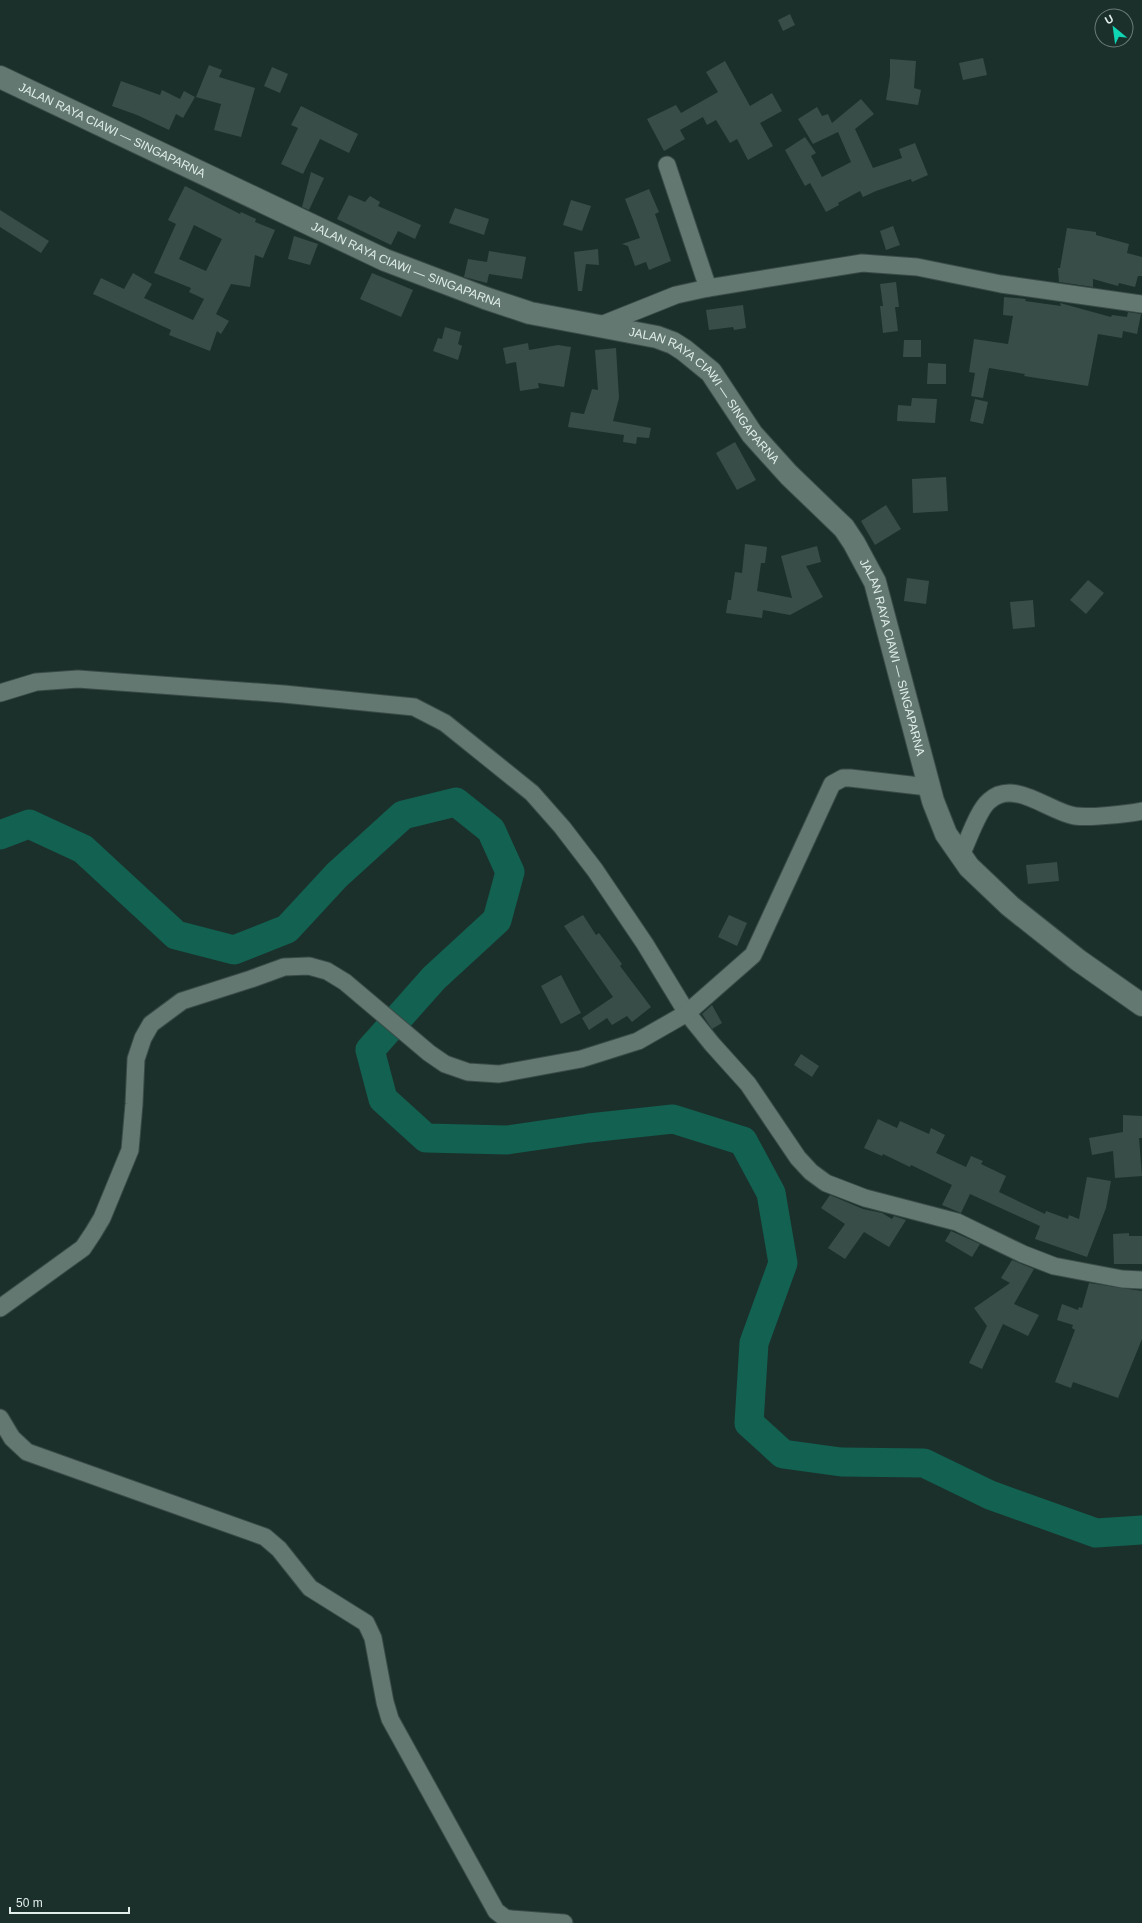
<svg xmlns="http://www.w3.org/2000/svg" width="1142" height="1923" font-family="Helvetica,sans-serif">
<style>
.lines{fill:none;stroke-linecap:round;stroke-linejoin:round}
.river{stroke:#126151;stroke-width:29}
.building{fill:#384d47;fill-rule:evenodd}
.street-casing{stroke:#3a4b47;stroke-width:19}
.secondary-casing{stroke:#3a4b47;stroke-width:24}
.street{stroke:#627871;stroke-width:17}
.secondary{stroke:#627871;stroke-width:22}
.labels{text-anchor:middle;stroke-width:3;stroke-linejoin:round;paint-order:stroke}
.street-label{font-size:12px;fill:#e1eeea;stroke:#1c302b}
</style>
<rect width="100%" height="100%" fill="#1c302b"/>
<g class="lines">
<polyline class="river" points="0,835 29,824 83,849 176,935 234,950 287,929 337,875 403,815 456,802 491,830 510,872 497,920 434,978 370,1050 383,1099 426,1138 507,1140 589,1128 673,1119 743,1141 771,1193 783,1263 754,1343 749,1423 783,1454 841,1462 924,1463 990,1495 1096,1533 1142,1530"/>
</g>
<g class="building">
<polygon points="790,14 795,25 783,31 778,20"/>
<polygon points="983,58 987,75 963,80 959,63"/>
<polygon points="890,59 916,61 914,88 921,90 918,105 886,100 890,76"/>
<polygon points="725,61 750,106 772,93 782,111 760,123 773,146 748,160 737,139 730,143 716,120 707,125 703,117 680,130 685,139 664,151 647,119 676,105 681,113 718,92 706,72"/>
<polygon points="209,65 222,70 219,77 255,88 241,137 214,130 221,104 196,97"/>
<polygon points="272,67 288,74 280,93 264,86"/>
<polygon points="121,81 160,95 162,90 180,99 184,91 195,97 183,118 176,114 169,130 137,115 112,106"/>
<polygon points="861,99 874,114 855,129 873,168 902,158 899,149 915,143 928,175 912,182 911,179 876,191 863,197 860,191 838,203 839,205 826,212 810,183 805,186 785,150 805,137 816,153 811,156 822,177 851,162 838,132 813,144 798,119 817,107 822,116 828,114 832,123"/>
<polygon points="301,106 358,134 349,153 320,139 303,174 281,164 298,128 291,125"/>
<polygon points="311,172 324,178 309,210 302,207"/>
<path d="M 185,186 L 240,214 L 241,212 L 256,219 L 255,222 L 275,230 L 263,258 L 255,255 L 250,287 L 231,284 L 216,314 L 229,321 L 221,334 L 217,331 L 210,351 L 169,335 L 171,330 L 93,294 L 101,278 L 124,289 L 133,273 L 152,284 L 144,298 L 193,320 L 204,299 L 189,292 L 191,288 L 154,273 L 176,224 L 168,220 ZM 194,225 L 222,239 L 206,271 L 179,259 Z"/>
<polygon points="649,189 659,212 655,214 671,261 649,270 646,262 635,266 628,246 622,244 640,238 625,199"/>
<polygon points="349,195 365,202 370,196 380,202 378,206 421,225 415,239 398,231 391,245 337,219"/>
<polygon points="571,200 591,206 582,231 563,225"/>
<polygon points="455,208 489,219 484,235 449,223"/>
<polygon points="0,210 49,241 41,253 0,227"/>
<polygon points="893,226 900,245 886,250 880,231"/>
<polygon points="1067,228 1096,232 1096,235 1129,244 1127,253 1142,257 1142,276 1138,276 1135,287 1119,283 1118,286 1093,279 1093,287 1059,282 1058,268 1060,268"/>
<polygon points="294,236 318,244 310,265 288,259"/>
<polygon points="598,249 599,265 586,264 582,291 578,291 574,252"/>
<polygon points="489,251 526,257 522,279 489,274 487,283 464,277 468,259 487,262"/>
<polygon points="372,273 413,290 401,317 360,299"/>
<polygon points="896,282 899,307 895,307 898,331 883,333 880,306 883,306 880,284"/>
<polygon points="1004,297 1026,299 1025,301 1061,306 1060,303 1111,317 1112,315 1127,317 1128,312 1141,314 1137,334 1123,331 1122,338 1098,334 1088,386 1024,376 1025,374 989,368 983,398 971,396 975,373 969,372 974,339 1008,344 1013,316 1003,315"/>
<polygon points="743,305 746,328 734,330 733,327 709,330 706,310"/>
<polygon points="445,327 461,332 458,344 462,346 458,360 433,351 438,338 442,339"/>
<polygon points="904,340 921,340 921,357 903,357"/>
<polygon points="528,343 529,350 558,345 571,347 564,387 538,383 539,388 520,391 516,362 506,364 503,348"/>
<polygon points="616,348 619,398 613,421 651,428 649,438 637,437 636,444 623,442 624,435 568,427 571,412 584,414 592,389 598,390 595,350"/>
<polygon points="928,363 946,364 946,384 927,384"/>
<polygon points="912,398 937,399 935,423 897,421 898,405 911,406"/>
<polygon points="975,399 988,402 983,424 970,421"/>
<polygon points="735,442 756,480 737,490 716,453"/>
<polygon points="946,477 948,511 913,513 912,479"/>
<polygon points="886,505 901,529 875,545 861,521"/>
<polygon points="745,544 767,547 765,563 761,563 757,591 792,598 781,556 817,546 821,562 806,566 823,597 790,615 763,610 762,618 726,613 728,600 731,600 735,572 742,573"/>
<polygon points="907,578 929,581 926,604 904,601"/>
<polygon points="1088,580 1104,593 1086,614 1070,600"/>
<polygon points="1033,600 1035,627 1013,629 1010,602"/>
<polygon points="1057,862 1059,881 1028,884 1026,865"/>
<polygon points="583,915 596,935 599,933 622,964 620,966 651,1007 632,1022 627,1016 612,1025 607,1018 589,1030 582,1018 613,997 564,926"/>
<polygon points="729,915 747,923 737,946 718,937"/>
<polygon points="561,975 581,1013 561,1024 541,986"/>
<polygon points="712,1005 722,1023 712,1029 702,1014"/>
<polygon points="801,1054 819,1066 812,1077 794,1065"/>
<polygon points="1123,1115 1142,1116 1142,1138 1139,1138 1142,1176 1115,1178 1113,1151 1092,1155 1089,1138 1123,1132"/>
<polygon points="878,1119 897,1128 900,1121 929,1134 931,1128 945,1135 936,1153 966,1167 971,1156 983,1161 981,1164 1006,1176 999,1192 1045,1214 1046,1211 1068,1219 1069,1215 1079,1219 1087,1177 1111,1181 1106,1208 1087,1257 1035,1239 1040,1226 970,1194 961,1213 942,1205 952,1185 911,1165 910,1167 883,1154 882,1156 864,1148"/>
<polygon points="830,1195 863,1209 882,1213 892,1219 894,1216 906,1220 889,1247 864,1232 845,1259 828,1248 845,1224 821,1208"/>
<polygon points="951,1231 980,1244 972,1257 945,1241"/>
<polygon points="1129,1233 1129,1236 1142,1236 1142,1264 1114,1264 1113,1234"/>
<polygon points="1012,1260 1034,1269 1014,1304 1039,1315 1028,1336 1003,1324 982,1369 969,1363 987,1326 974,1308 1010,1283 1001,1278"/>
<polygon points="1089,1283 1142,1291 1142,1339 1118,1398 1073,1382 1071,1388 1055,1382 1075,1330 1072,1328 1073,1325 1057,1320 1062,1304 1078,1310 1079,1307 1082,1308"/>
</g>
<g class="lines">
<defs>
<g id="street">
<polyline points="667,165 708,288"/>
<polyline points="601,325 676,295 708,288 862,263 917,267 1001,284 1142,304"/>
<polyline points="0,693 36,682 78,679 284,694 414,707 445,723 532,793 562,827 595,870 645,944 687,1013 712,1044 748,1084 798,1158 811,1172 826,1183 865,1198 957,1222 1023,1254 1054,1266 1122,1279 1142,1280"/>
<path d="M 961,855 C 968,841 978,810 989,801 C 1014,778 1049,812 1075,816 C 1090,818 1127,814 1142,811"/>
<polyline points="0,1308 83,1248 93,1233 102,1218 130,1150 134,1104 136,1059 143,1038 151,1024 182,1001 251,979 284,967 309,966 327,971 345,982 429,1053 445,1064 468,1072 499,1074 581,1059 638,1041 687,1013 753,955 832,784 843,778 850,778 928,787"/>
<polyline points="0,1418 12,1438 27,1452 265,1537 279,1549 310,1588 366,1623 373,1638 385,1702 390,1719 496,1911 505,1918 511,1919 564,1923"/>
</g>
<g id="secondary">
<path id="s1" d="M 0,77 L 385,260 L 485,298 L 530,313 L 657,337 L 673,343 L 684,350 L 711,372 L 752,434 L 789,475 L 844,528 L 854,543 L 875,582 L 933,801 L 946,834 L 969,867 L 1010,906 L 1078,960 L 1142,1005"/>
</g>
</defs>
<use href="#street" class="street-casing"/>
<use href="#secondary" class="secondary-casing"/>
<use href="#street" class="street"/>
<use href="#secondary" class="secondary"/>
</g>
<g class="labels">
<g class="street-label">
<text dy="4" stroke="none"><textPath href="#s1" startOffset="124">JALAN RAYA CIAWI — SINGAPARNA</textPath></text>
<text dy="4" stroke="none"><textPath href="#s1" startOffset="448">JALAN RAYA CIAWI — SINGAPARNA</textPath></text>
<text dy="4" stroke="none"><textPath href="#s1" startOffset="784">JALAN RAYA CIAWI — SINGAPARNA</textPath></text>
<text dy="4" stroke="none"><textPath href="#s1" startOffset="1120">JALAN RAYA CIAWI — SINGAPARNA</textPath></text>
</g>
</g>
<g transform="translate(1114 28) rotate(331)"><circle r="19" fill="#1c302b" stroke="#6b7c77"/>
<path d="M0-3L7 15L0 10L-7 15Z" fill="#10d5b4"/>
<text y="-6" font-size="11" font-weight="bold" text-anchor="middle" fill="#e1eeea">U</text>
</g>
<path d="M10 1907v6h119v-6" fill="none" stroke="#e1eeea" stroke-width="2"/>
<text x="16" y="1907" font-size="12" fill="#e1eeea" stroke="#1c302b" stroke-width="3" paint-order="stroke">50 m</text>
</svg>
